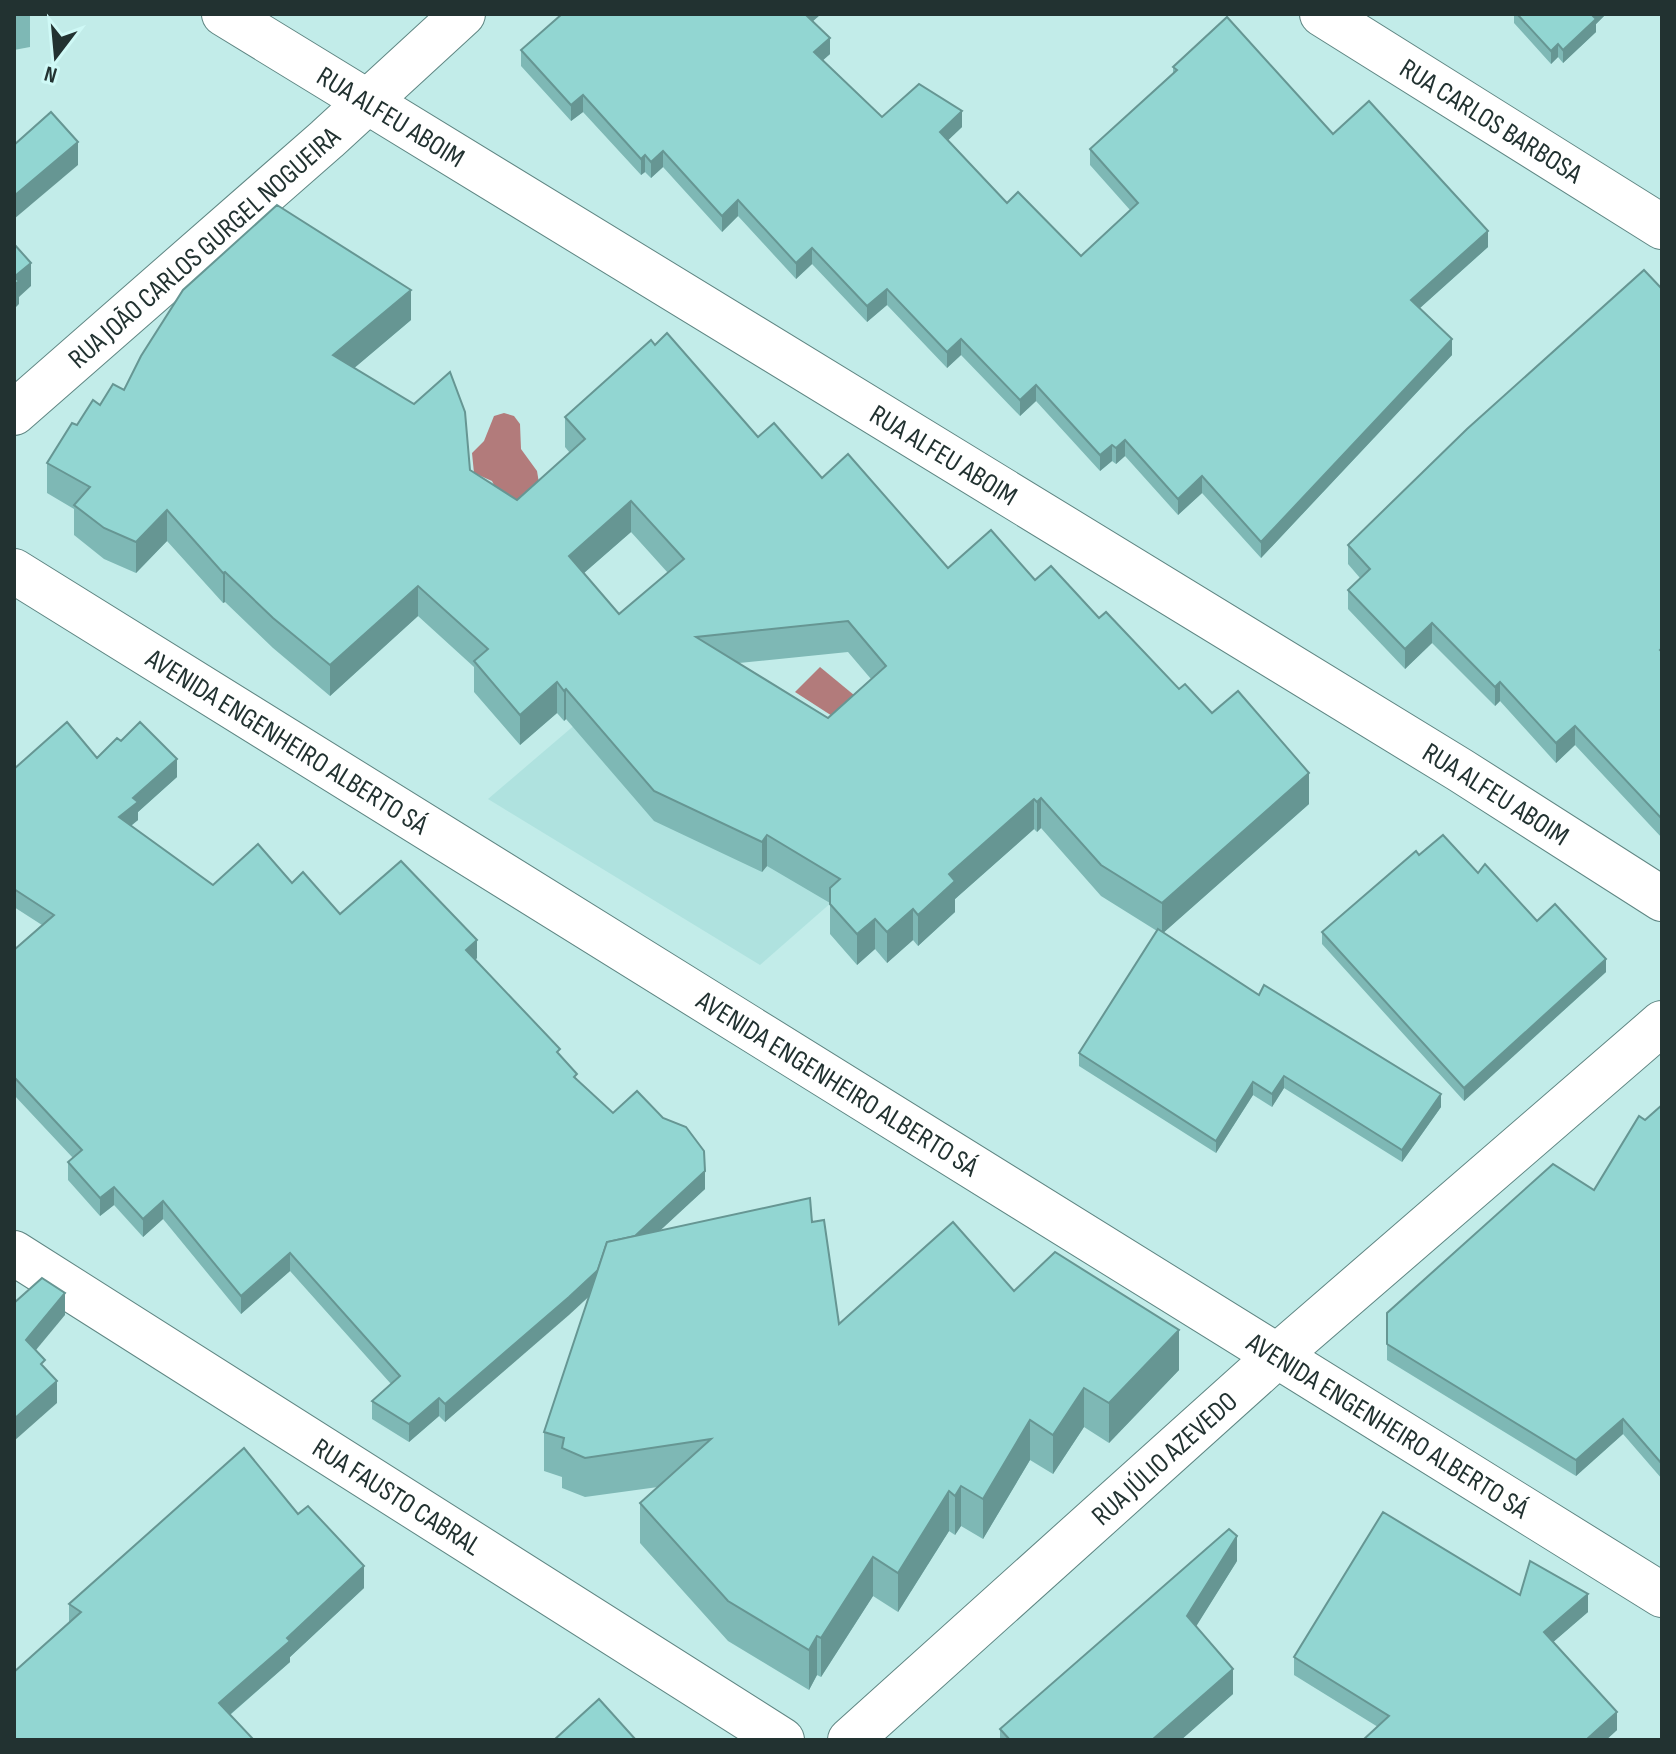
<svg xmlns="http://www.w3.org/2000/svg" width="1676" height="1754" font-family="'Sofia Sans Condensed',sans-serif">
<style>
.built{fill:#afe2df}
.water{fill:#b27b7b}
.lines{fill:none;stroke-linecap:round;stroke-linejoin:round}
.minor-casing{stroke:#5f8683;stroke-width:46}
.primary-casing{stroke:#5f8683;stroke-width:46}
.minor{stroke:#fff;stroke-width:44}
.primary{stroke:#fff;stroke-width:44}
.wall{fill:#7eb8b5;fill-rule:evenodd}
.shaded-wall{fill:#669693}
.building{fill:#92d6d2;stroke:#669693;stroke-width:2;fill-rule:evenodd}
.labels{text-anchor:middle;stroke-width:6;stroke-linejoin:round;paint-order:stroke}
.street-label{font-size:28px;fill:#223231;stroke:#cff9f6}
</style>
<rect width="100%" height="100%" fill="#c2ece9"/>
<polygon class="built" points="679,636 945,803 760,965 488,799"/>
<g class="water">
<polygon points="504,413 514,416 520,424 521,449 537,471 539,483 517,504 498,493 492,481 474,473 472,453 484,441 494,416"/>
<polygon points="820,667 860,700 843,723 795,692"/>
</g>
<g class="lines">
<defs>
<g id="minor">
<path id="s1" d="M 224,14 L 1460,770 L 1662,899"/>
<path id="s2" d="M 1322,14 L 1662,227"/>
<path id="s3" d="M 14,413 L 327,139 L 463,14"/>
<path id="s4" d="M 14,1253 L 782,1740"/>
<path id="s5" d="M 850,1740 L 1277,1356 L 1662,1023"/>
</g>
<g id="primary">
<path id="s6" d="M 14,571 L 1662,1595"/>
</g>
</defs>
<use href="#minor" class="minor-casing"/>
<use href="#primary" class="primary-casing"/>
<use href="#minor" class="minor"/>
<use href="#primary" class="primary"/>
</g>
<g class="wall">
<polygon points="14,14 30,14 30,47 14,50"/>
<polygon points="562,14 821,14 813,21 830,54 822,61 882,117 962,127 948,140 1007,203 1081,256 1130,210 1090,165 1090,149 1173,73 1173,67 1333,134 1488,247 1420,308 1452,355 1261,558 1202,493 1178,515 1125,456 1116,464 1112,461 1100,471 1036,401 1020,416 961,355 947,368 887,305 867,322 812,264 796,279 738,216 722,232 663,167 651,178 645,172 641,175 583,112 571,121 521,66 521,50"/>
<polygon points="1514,14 1606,14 1596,24 1596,32 1563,63 1558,57 1551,64 1514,23"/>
<polygon points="1662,289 1662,838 1575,745 1556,763 1500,701 1495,706 1432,643 1405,669 1348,609 1348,590 1360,578 1348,564 1348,545"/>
<path d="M 411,320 L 354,368 L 470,470 L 517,500 L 570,453 L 565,447 L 565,417 L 655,345 L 758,437 L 822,478 L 948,568 L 1035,580 L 1099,618 L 1179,689 L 1212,713 L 1309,804 L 1163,933 L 1259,995 L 1441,1107 L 1402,1162 L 1284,1088 L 1272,1107 L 1253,1095 L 1216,1153 L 1079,1066 L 1079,1053 L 1157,931 L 1101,896 L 1041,828 L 1037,832 L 1034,829 L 955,899 L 955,912 L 918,946 L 913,940 L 887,963 L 875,949 L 857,965 L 830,934 L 830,903 L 767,866 L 762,872 L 654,821 L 566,719 L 564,721 L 557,713 L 520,745 L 474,692 L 474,667 L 418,616 L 330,696 L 273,648 L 225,602 L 223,603 L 167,541 L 136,573 L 104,559 L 74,535 L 74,509 L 47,493 L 47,463 L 77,425 L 100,405 L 124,390 ZM 631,532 L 668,573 L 619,614 L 584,573 ZM 848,652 L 871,679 L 828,718 L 739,663 Z"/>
<polygon points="121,741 177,777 138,812 138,820 131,826 213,885 292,883 340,914 477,958 475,960 560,1055 577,1080 613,1113 705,1189 660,1230 812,1222 839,1324 1014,1291 1179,1370 1109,1443 1084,1427 1053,1474 1030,1460 983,1539 961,1526 955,1535 949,1531 898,1612 873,1596 821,1677 817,1675 809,1690 728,1641 640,1543 640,1503 658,1487 585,1497 562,1488 562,1477 544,1471 544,1432 589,1296 445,1422 439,1416 409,1442 372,1419 372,1401 391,1384 290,1271 241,1314 163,1219 143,1237 114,1205 100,1216 68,1180 68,1162 73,1158 14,1095 14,950 42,925 14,907 14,769 97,758"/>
<polygon points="1419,855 1478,873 1537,921 1606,972 1464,1101 1322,944 1322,932"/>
<polygon points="1662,1105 1662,1479 1623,1434 1576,1476 1387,1360 1387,1344 1594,1190 1645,1120"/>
<polygon points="298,1514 364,1588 290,1657 290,1662 230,1715 69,1623 69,1604"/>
<polygon points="1237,1561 1196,1626 1233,1694 1181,1740 1000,1740 1000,1729"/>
<polygon points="1520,1595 1588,1612 1553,1642 1617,1730 1606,1740 1363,1740 1378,1727 1294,1675 1294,1657"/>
</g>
<g class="shaded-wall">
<polygon points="804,14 821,14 804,29"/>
<polygon points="1593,14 1606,14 1596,24 1596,32 1563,63 1563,50"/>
<polygon points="830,38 830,54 814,68 814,52"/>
<polygon points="1558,44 1558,57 1551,64 1551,51"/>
<polygon points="583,95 583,112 571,121 571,105"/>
<polygon points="962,111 962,127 940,148 940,132"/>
<polygon points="78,142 78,165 14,219 14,196"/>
<polygon points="663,151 663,167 651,178 651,162"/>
<polygon points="645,155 645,172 641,175 641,159"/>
<polygon points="738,200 738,216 722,232 722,216"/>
<polygon points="1488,231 1488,247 1411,316 1411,300"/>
<polygon points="812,248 812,264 796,279 796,263"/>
<polygon points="31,263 31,286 19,297 19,304 14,309 14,277"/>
<polygon points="887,289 887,305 867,322 867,306"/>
<polygon points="411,290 411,320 333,386 333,355"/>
<polygon points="961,339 961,355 947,368 947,352"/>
<polygon points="1452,339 1452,355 1261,558 1261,542"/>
<polygon points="1036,385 1036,401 1020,416 1020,400"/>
<polygon points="1125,440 1125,456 1116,464 1116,448"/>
<polygon points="1112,445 1112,461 1100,471 1100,455"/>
<polygon points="1202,476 1202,493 1178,515 1178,499"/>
<polygon points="631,501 631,532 569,586 569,556"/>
<polygon points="167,510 167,541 136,573 136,542"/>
<polygon points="225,572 225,602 223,603 223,573"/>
<polygon points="418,586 418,616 330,696 330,665"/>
<polygon points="1432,623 1432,643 1405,669 1405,649"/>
<polygon points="557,682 557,713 520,745 520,715"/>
<polygon points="1500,682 1500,701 1495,706 1495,687"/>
<polygon points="566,689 566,719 564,721 564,691"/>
<polygon points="1575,726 1575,745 1556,763 1556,743"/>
<polygon points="177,759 177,777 138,812 138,820 119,835 119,817 133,798"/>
<polygon points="1309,773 1309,804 1162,934 1162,903"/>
<polygon points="1041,798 1041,828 1037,832 1037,802"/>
<polygon points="1034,799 1034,829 955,899 955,912 918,946 918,915 949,874"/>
<polygon points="767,835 767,866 762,872 762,842"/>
<polygon points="913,909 913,940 887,963 887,932"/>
<polygon points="875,919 875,949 857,965 857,934"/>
<polygon points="477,940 477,958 466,968 466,950"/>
<polygon points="1606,959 1606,972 1464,1101 1464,1088"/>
<polygon points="1284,1076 1284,1088 1272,1107 1272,1094"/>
<polygon points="1253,1082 1253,1095 1216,1153 1216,1141"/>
<polygon points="1441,1094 1441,1107 1402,1162 1402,1150"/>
<polygon points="705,1171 705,1189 569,1315 445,1422 445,1404"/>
<polygon points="114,1187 114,1205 100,1216 100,1198"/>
<polygon points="163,1201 163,1219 143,1237 143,1219"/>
<polygon points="290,1253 290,1271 241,1314 241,1296"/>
<polygon points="65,1293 65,1315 26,1362 26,1340"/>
<polygon points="1179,1330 1179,1370 1109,1443 1109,1403"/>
<polygon points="57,1381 57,1403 14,1441 14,1419"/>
<polygon points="1084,1388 1084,1427 1053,1474 1053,1435"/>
<polygon points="439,1398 439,1416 409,1442 409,1424"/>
<polygon points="1623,1419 1623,1434 1576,1476 1576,1460"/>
<polygon points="1030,1420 1030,1460 983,1539 983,1499"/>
<polygon points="961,1486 961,1526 955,1535 955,1496"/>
<polygon points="949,1491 949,1531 898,1612 898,1573"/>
<polygon points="1237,1536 1237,1561 1187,1641 1187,1616"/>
<polygon points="873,1557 873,1596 821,1677 821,1638"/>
<polygon points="364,1566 364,1588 290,1657 290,1662 219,1724 219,1703"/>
<polygon points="1588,1594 1588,1612 1544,1650 1544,1632"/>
<polygon points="817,1636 817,1675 809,1690 809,1650"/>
<polygon points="1233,1669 1233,1694 1181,1740 1152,1740"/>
<polygon points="1617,1712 1617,1730 1606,1740 1586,1740"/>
</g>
<g class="building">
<polygon points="562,14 805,14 830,38 814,52 882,117 919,84 962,111 940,132 1007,203 1018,192 1081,256 1138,203 1090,149 1177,70 1173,67 1227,17 1333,134 1369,101 1488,231 1411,300 1452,339 1261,542 1202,476 1178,499 1125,440 1116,448 1112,445 1100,455 1036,385 1020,400 961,339 947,352 887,289 867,306 812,248 796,263 738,200 722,216 663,151 651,162 645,155 641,159 583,95 571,105 521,50"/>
<polygon points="1517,14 1593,14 1592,15 1596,19 1563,50 1558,44 1551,51"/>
<polygon points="51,112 78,142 14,196 14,145"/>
<path d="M 277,205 L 411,290 L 333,355 L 414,404 L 450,372 L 465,412 L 470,470 L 517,500 L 585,439 L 565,417 L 651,340 L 655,345 L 667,333 L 758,437 L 774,423 L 822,478 L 848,454 L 948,568 L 991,530 L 1035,580 L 1051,566 L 1099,618 L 1106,612 L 1179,689 L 1185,684 L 1212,713 L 1238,691 L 1309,773 L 1162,903 L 1101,865 L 1041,798 L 1037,802 L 1034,799 L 949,874 L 955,881 L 918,915 L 913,909 L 887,932 L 875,919 L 857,934 L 830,904 L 830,888 L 840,879 L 767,835 L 762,842 L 654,791 L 566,689 L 564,691 L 557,682 L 520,715 L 474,661 L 488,649 L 418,586 L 330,665 L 273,618 L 225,572 L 223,573 L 167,510 L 136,542 L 104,528 L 74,505 L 90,487 L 47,463 L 72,423 L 77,425 L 93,400 L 100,405 L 113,384 L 124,390 L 141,356 L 183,290 ZM 631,501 L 684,559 L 619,614 L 569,556 ZM 848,621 L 886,666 L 828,718 L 696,637 Z"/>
<polygon points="14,244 31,263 14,277 19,281 14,285"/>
<polygon points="1644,270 1662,289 1662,648 1660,650 1662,652 1662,819 1575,726 1556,743 1500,682 1495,687 1432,623 1405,649 1348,590 1370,569 1348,545 1467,429"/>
<polygon points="67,722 97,758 117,738 121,741 140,722 177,759 133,798 138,802 119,817 213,885 258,844 292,883 303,872 340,914 401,861 477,940 466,950 560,1049 557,1052 577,1074 574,1077 613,1113 637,1091 663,1118 686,1127 704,1151 705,1171 635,1236 607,1242 598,1270 569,1297 445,1404 439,1398 409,1424 372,1401 400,1376 290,1253 241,1296 163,1201 143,1219 114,1187 100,1198 68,1162 82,1150 14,1077 14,950 54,915 14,889 14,769"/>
<polygon points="1443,835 1478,873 1485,864 1537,921 1555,904 1606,959 1464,1088 1322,932 1416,851 1419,855"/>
<polygon points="1158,929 1259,995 1264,985 1441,1094 1402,1150 1284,1076 1272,1094 1253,1082 1216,1141 1079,1053"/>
<polygon points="1662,1105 1662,1464 1623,1419 1576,1460 1387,1344 1387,1313 1553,1164 1594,1190 1639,1116 1645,1120"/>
<polygon points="810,1198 812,1222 824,1220 839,1324 953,1222 1014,1291 1055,1252 1179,1330 1109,1403 1084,1388 1053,1435 1030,1420 983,1499 961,1486 955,1496 949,1491 898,1573 873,1557 821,1638 817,1636 809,1650 728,1601 640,1503 711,1439 585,1458 562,1448 564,1438 544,1432 607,1242"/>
<polygon points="42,1278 65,1293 26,1340 45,1360 41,1364 57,1381 14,1419 14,1303"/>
<polygon points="244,1448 298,1514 308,1506 364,1566 287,1638 290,1641 219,1703 254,1740 14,1740 14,1672 81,1612 69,1604"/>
<polygon points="1383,1512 1520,1595 1530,1561 1588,1594 1544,1632 1617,1712 1586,1740 1363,1740 1389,1716 1294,1657"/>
<polygon points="1229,1529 1237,1536 1187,1616 1233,1669 1152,1740 1010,1740 1000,1729"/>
<polygon points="599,1699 636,1740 554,1740"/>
</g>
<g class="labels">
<g class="street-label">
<text dy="10" stroke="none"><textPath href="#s1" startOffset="196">RUA ALFEU ABOIM</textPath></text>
<text dy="10" stroke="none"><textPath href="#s2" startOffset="200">RUA CARLOS BARBOSA</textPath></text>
<text dy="10" stroke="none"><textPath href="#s3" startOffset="252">RUA JOÃO CARLOS GURGEL NOGUEIRA</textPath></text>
<text dy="10" stroke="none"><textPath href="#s1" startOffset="844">RUA ALFEU ABOIM</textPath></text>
<text dy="10" stroke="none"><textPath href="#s6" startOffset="322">AVENIDA ENGENHEIRO ALBERTO SÁ</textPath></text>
<text dy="10" stroke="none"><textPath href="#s1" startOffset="1492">RUA ALFEU ABOIM</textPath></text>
<text dy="10" stroke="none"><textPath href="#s6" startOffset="970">AVENIDA ENGENHEIRO ALBERTO SÁ</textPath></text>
<text dy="10" stroke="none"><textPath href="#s6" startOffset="1618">AVENIDA ENGENHEIRO ALBERTO SÁ</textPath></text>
<text dy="10" stroke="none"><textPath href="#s5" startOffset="422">RUA JÚLIO AZEVEDO</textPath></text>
<text dy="10" stroke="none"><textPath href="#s4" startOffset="454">RUA FAUSTO CABRAL</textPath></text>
</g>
</g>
<rect width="1676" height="1754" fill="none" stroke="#223231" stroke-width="32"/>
<g transform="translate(56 56) rotate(196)" stroke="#cff9f6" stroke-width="6" paint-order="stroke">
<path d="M0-6L14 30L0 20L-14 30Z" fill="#223231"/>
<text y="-12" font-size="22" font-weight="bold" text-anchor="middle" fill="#223231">N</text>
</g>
</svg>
